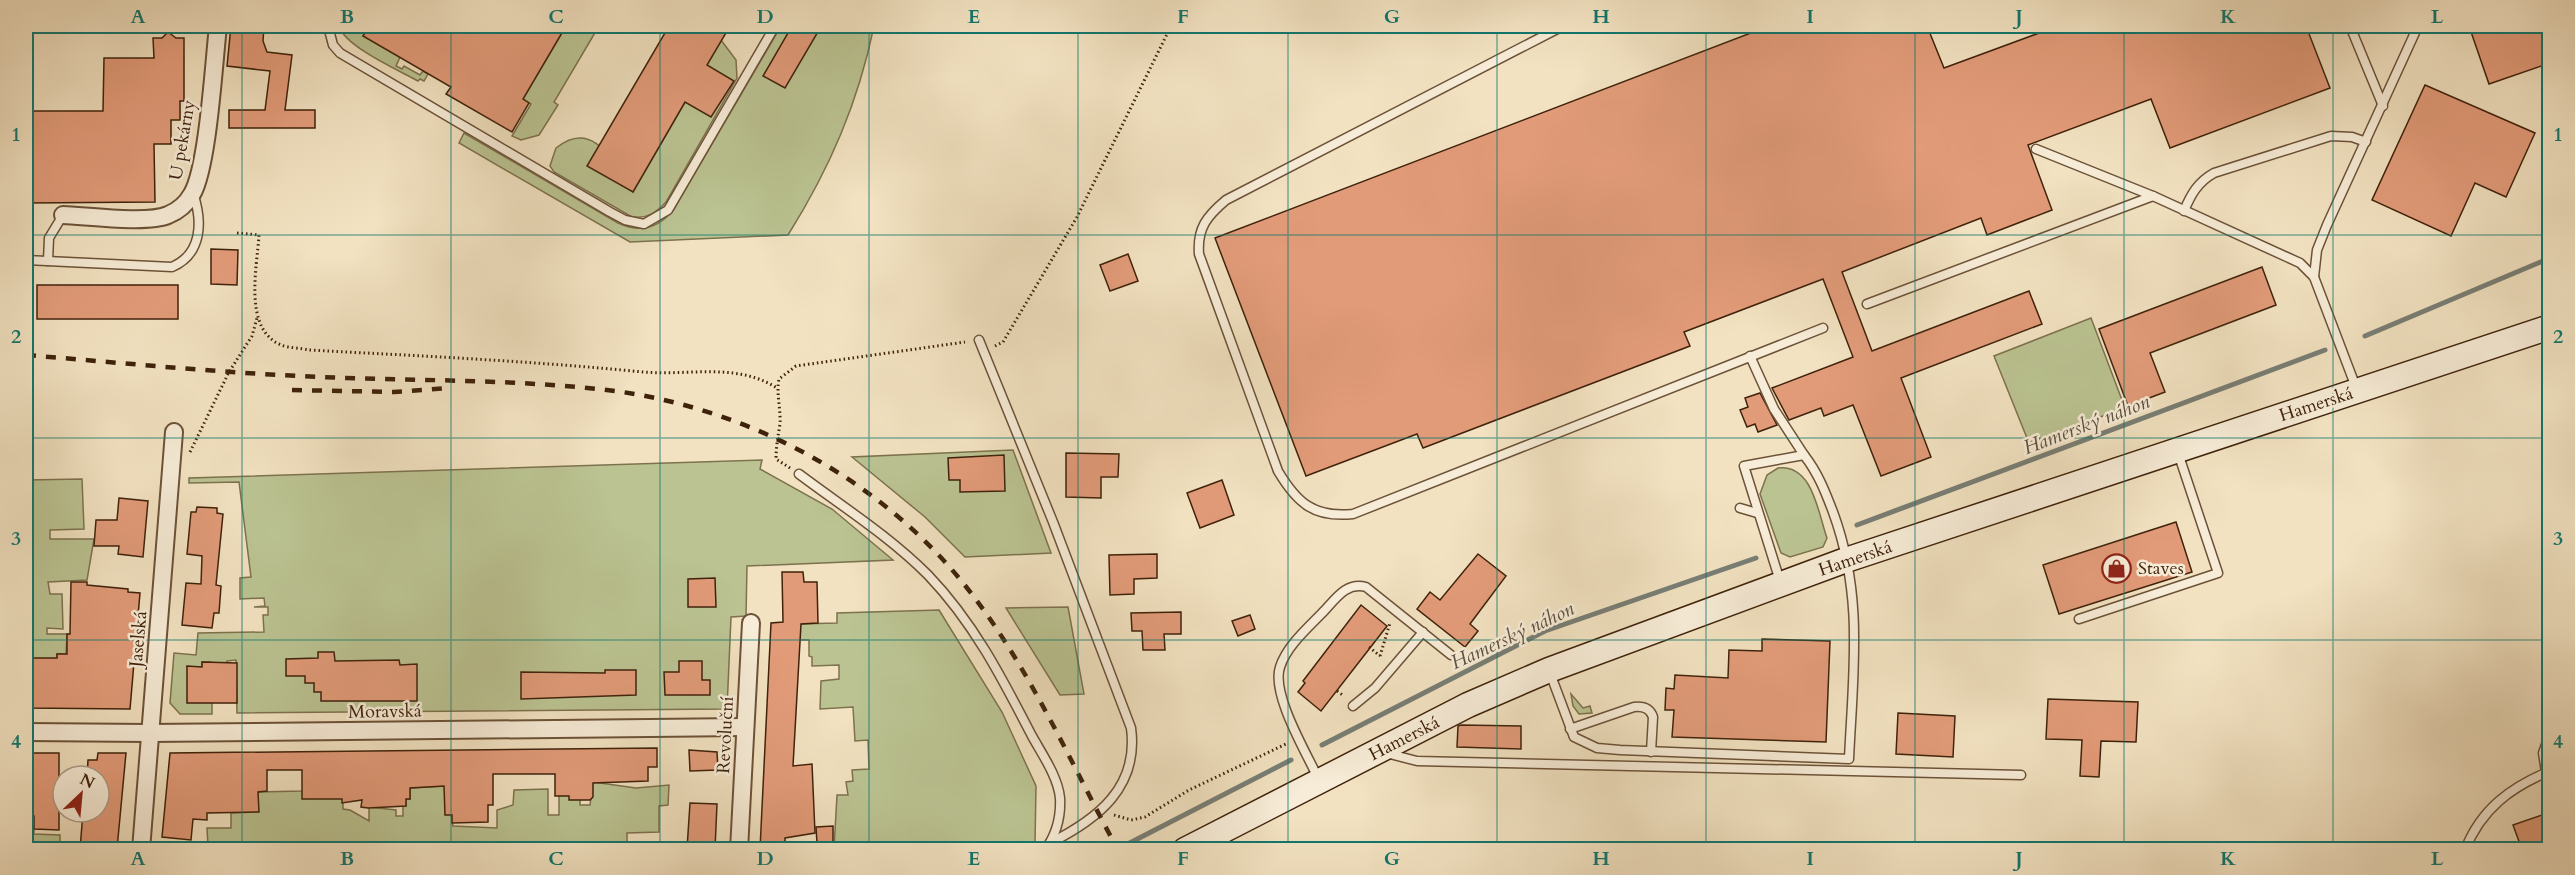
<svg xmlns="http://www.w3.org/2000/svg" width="2575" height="875" font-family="Cardo,serif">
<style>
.green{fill:#bbc392;stroke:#7d724e;stroke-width:1.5}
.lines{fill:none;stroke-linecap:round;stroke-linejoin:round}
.stream{stroke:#787e75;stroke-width:5}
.building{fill:#e29b79;stroke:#3f220b;stroke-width:1.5}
.lane-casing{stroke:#6c5238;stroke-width:11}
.street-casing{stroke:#6c5238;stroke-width:20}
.secondary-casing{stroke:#3f220b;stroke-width:27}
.path{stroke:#3f220b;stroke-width:3;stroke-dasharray:1.5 3;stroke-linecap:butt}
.lane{stroke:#f7ecd7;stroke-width:8}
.street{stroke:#f7ecd7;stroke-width:16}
.secondary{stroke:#f7ecd7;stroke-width:24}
.rail{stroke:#3f220b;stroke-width:4.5;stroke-dasharray:10 10;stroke-linecap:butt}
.grid{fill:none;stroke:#0f766e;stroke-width:1.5;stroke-opacity:0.55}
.labels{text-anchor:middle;stroke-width:5;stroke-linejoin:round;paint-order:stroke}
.street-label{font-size:18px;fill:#3f220b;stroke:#f7ecd7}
.poi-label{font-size:18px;fill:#3f220b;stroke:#f7ecd7;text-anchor:start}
.water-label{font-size:20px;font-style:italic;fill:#5c5040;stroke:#f7ecd7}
.neatline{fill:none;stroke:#0f766e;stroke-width:2}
.grid-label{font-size:20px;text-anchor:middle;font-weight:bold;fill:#0f766e}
</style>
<rect width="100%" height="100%" fill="#f2e2c1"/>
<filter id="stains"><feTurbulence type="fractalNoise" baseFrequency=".00333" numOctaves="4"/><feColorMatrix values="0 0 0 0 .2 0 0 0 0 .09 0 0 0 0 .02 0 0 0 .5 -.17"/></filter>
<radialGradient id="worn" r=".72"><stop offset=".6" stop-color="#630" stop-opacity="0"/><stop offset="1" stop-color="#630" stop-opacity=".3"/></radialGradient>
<g class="green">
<path d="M 339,26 L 369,26 L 363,36 L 400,57 L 396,66 L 402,69 L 404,66 L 420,75 L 423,71 L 428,74 L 424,81 L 420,79 L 418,81 C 400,71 344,46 339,26 Z"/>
<polygon points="566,26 599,26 554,102 558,105 539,135 521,140 512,136 531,104 523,99"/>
<path d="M 781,26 L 874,26 C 858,103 830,168 788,235 L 630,242 L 459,143 L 464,133 L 618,223 C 640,233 659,228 674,209 Z"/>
<path d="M 721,40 L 736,60 L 737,78 L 666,202 C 656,213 647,219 632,217 L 554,172 L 550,166 L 556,148 C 594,117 614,164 633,192 Z"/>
<polygon points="2091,318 2125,408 2029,443 1994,356"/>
<polygon points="1013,450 1051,553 965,557 925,517 852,457"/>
<polygon points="762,460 760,469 832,509 893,560 747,566 746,616 731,617 727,709 237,713 236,660 227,661 227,667 212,667 211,662 202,662 202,667 187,667 212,703 212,714 180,714 170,703 174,653 196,655 198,633 264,632 263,615 268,615 268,607 254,607 265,606 264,598 240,599 240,578 251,577 239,482 189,483 189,478"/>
<path d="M 1778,468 C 1813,464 1818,513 1827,538 L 1823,547 L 1790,557 L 1781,553 L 1760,494 L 1767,475 Z"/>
<polygon points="82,479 84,529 50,530 50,539 94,539 87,580 48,582 50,594 62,594 63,629 47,628 47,634 67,634 66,654 57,654 58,668 28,658 26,660 26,480"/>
<polygon points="1068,607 1084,694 1060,695 1006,608"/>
<polygon points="939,610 1002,712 1036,786 1035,844 1027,850 834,849 837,795 848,795 846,782 853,781 852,770 869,769 868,740 855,741 853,707 820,709 821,681 839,679 839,665 812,666 812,657 809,656 809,640 798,640 797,624 837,623 837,613"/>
<polygon points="1571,694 1583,708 1590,706 1592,713 1579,714 1573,706"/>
<polygon points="593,782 636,788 669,785 668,805 659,806 659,832 627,833 627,844 609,849 228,849 227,845 208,846 207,828 231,828 231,813 258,812 258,792 302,791 343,785 343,809 350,810 369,821 369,807 396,810 396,816 403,816 403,806 406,806 406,799 410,799 410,788 446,786 453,826 497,828 497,810 513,805 514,790 548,789 548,815 559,815 559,795 580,794 580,805 590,805"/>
<polygon points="26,817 34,817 34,834 60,835 60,847 64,849 26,849"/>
</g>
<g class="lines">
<g class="stream">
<polyline points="2365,336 2550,258"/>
<polyline points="1857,525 2325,350"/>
<polyline points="1322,745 1545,631 1756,558"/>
<polyline points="1116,850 1291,760"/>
</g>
</g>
<g class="building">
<polygon points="231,26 264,26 263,41 267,52 292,55 285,110 315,110 315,128 229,128 229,110 265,110 270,71 227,66"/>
<polygon points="369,26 431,26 443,33 447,26 566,26 523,99 529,103 512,132 446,94 451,87 363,36"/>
<polygon points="669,26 730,26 707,65 734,81 711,117 685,102 633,192 587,166"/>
<polygon points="792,26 811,26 819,30 785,88 763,76"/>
<polygon points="1769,26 1927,26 1944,68 2058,26 2306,26 2330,88 2170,148 2151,99 2028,145 2052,210 1987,235 1981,218 1842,272 1872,351 2029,291 2042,324 1901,378 1931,457 1881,476 1853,405 1824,416 1821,408 1789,420 1772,388 1853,357 1823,279 1684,332 1690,346 1423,448 1417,434 1306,476 1215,238"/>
<polygon points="2469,26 2545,26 2550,40 2550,63 2489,84"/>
<polygon points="168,32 176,38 184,38 184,101 180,101 180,120 171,120 171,144 154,144 155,202 26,203 26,111 103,111 104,58 154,58 153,38 162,38"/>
<polygon points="2425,85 2535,133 2506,197 2475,183 2451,236 2372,200"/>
<polygon points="211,249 238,250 237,285 211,284"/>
<polygon points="1128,254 1138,281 1110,291 1100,265"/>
<polygon points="2262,267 2276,305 2150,353 2165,392 2128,406 2099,329"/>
<rect x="37" y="285" width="141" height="34"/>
<polygon points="1760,393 1777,425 1758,432 1755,424 1747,427 1740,410 1748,407 1745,398"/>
<polygon points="1066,453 1119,454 1118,477 1101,477 1101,498 1066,497"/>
<polygon points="1004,455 1005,491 960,492 960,480 949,480 948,458"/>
<polygon points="1222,480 1234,515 1200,528 1187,493"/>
<polygon points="119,498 148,501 143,557 118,554 119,546 94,546 96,520 117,520"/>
<polygon points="197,507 217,508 217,513 223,514 216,585 221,586 219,613 214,613 212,628 182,625 186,583 201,584 202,556 187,554 191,512 196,512"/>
<polygon points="2176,522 2192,572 2059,614 2043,565"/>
<polygon points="1157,554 1157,578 1134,579 1134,594 1110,595 1109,555"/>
<polygon points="1478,554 1506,576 1470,624 1478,631 1465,647 1417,609 1430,592 1440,600"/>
<polygon points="782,572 803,572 804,582 817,582 818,623 801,624 793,766 812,764 815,833 785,838 785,849 760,849 771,623 783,622"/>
<polygon points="715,578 716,607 688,607 688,579"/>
<polygon points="71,582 87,582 87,585 128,589 128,592 140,593 130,709 26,708 28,658 57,658 57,654 67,654 67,634 70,634"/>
<polygon points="1361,605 1387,626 1321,711 1298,692 1305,683 1303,681"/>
<polygon points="1181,612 1181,634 1164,634 1165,650 1143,650 1142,631 1132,631 1131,613"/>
<polygon points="1250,615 1255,629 1238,636 1232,621"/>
<polygon points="1762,639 1830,641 1826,742 1672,737 1674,710 1665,710 1666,688 1674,689 1675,675 1728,678 1729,650 1762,651"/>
<polygon points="318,652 334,652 335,661 399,660 400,665 417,664 417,701 321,701 321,692 314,692 314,683 305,683 305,676 286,676 286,659 318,658"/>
<polygon points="679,661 702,661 702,680 710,680 710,695 665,695 664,672 679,672"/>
<polygon points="202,662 237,663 237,703 187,703 187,666 202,667"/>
<polygon points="605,670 636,670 636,695 521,699 521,672 605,673"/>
<polygon points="2048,699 2138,702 2136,742 2101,741 2099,777 2080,776 2082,740 2046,739"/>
<polygon points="1898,713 1955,716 1953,757 1896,754"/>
<polygon points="1461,725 1521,726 1521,749 1457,747 1458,726"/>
<polygon points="657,748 657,767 648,767 648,781 593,783 593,797 590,800 569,800 569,796 555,796 555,774 493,774 493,805 488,805 488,822 452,823 452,815 445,815 444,786 410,788 410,799 406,799 406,806 368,808 361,807 362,800 342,803 342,799 302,799 302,770 267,770 267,791 258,792 259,812 207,813 207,820 193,819 191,840 162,837 170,753"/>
<polygon points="689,750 717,752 718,770 690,771"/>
<polygon points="26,753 59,753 59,830 34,829 34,816 26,816"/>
<polygon points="98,753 126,753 117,849 80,849 83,812 99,812 99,776 87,776 88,760 97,760"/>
<polygon points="690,803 717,804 715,849 687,849"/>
<polygon points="2545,814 2550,826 2550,849 2530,849 2527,842 2520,844 2513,825"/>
<polygon points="833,826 833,843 817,843 816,827"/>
</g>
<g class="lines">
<defs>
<g id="lane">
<polyline points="328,26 333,45 340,53 610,212 625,220 644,224 668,210 775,26"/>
<path d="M 1563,26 L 1226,200 C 1207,216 1197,228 1199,254 L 1278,471 C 1297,503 1314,518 1353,514 L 1823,328"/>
<polyline points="2350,26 2383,106"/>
<polyline points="2036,149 2153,196 2300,263 2314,277 2357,390"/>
<path d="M 2184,211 C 2191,194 2198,182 2214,173 L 2331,136 L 2352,137 L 2366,142"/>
<path d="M 26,260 L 172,267 C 202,254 203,222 193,193"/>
<polyline points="48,261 49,238 63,215"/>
<polyline points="2314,277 2317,250 2327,225 2418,26"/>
<polyline points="1867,304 2153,196"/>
<path d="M 979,340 L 1053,522 L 1131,728 C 1139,787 1098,819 1050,843"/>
<polyline points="1750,356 1774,409 1804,455"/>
<path d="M 799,474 C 843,507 889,536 928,575 C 974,623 1002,678 1032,736 C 1042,754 1058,777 1060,798 C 1061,817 1056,835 1045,850"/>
<polyline points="1740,508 1757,513"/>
<polyline points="2079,619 2218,573 2178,453"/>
<path d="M 1550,673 L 1574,737 L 1597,748 L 1620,750 L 1849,759 C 1853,672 1864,596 1833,512 C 1825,491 1818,473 1804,455 L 1744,466 L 1780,581"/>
<polyline points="1353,706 1375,688 1423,632"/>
<path d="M 1570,729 L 1634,707 C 1643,706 1650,708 1653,717 L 1651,752"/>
<polyline points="1386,753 1417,761 2021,775"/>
<polyline points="2546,772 2543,753 2550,733"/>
<path d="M 1318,778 C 1306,752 1271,694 1280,667 C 1287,645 1310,626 1325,610 C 1337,597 1347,582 1366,587 L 1451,655"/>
<path d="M 2465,850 C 2481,809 2511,787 2550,771"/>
</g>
<g id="street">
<path d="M 63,215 C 88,216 147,224 168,215 C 178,211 187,203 192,194 C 208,167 214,61 218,26"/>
<polyline points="26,732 149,733 744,727"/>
<polyline points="141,850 174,432"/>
<polyline points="739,850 751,623"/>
</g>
<polyline id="secondary" points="1185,850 1468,705 1549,670 1846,560 2550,327"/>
</defs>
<use href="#lane" class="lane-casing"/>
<use href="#street" class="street-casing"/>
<use href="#secondary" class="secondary-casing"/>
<g class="path">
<path d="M 237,233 L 259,235 C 257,268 243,329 281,345 C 289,348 301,348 309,350 C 421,356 532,361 643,372 C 689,376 736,362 777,388"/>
<polyline points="995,346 1003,342 1077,217 1171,26"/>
<polyline points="190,452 229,372 252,336 257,318"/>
<path d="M 790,468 L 776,459 C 776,447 778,436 780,424 C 781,409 776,394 779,379 L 796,366 L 965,342"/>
<polyline points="1369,647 1380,656"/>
<polyline points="1380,656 1390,623"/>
<polyline points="1337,691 1344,696"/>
<polyline points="1114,815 1131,820 1145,817 1189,790 1286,744"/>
</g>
<use href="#lane" class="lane"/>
<use href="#street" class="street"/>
<use href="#secondary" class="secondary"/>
<g class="rail">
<path d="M 26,355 C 124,363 222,373 320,377 C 418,381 518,379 615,391 C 747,409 874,476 959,578 C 1026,659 1068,758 1118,850"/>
<polyline points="292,390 394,392 449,388"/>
</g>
</g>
<path class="grid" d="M 242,26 L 242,850M 451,26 L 451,850M 660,26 L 660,850M 869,26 L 869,850M 1078,26 L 1078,850M 1288,26 L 1288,850M 1497,26 L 1497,850M 1706,26 L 1706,850M 1915,26 L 1915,850M 2124,26 L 2124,850M 2333,26 L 2333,850M 26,235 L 2550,235M 26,438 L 2550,438M 26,640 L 2550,640"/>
<defs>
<symbol id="shop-ring" viewBox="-11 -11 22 22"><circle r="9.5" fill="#f7ecd7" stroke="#8f2418" stroke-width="1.5"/><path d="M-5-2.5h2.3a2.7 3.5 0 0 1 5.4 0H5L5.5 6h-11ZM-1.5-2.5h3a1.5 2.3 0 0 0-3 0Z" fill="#8f2418"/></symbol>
</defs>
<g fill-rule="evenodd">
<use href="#shop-ring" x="2100" y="552" width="33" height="33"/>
</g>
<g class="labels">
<g class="street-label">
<text transform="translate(182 140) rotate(-80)" y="6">U pekárny</text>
<text transform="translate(2316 404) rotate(-18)" y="6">Hamerská</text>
<text transform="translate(1855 558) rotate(-19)" y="6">Hamerská</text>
<text transform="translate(138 639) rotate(-85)" y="6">Jaselská</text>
<text transform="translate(385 711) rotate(-1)" y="6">Moravská</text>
<text transform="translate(725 735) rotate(-87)" y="6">Revoluční</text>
<text transform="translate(1404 738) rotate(-27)" y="6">Hamerská</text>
</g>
<g class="poi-label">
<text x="2138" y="574">Staves</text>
</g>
<g class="water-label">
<text transform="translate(2086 424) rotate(-21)" y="7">Hamerský náhon</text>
<text transform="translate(1512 635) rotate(-25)" y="7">Hamerský náhon</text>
</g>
</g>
<rect width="2575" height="875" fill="none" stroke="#f2e2c1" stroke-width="66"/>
<g transform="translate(81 794) rotate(26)"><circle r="28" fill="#f7ecd7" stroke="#ad9b85" stroke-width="1.5"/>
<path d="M0-4.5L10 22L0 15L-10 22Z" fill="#8f2418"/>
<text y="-9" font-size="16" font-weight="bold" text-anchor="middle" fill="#3f220b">N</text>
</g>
<rect x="33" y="33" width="2509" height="809" class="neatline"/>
<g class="grid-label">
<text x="138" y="23">A</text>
<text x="347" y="23">B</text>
<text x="556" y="23">C</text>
<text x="765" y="23">D</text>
<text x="974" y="23">E</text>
<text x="1183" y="23">F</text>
<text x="1392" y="23">G</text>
<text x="1601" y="23">H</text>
<text x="1810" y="23">I</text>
<text x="2019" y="23">J</text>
<text x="2228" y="23">K</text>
<text x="2437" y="23">L</text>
<text x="16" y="141">1</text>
<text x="2558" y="141">1</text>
<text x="16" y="343">2</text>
<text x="2558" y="343">2</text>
<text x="16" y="545">3</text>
<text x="2558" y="545">3</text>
<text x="16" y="748">4</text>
<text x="2558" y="748">4</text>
<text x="138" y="865">A</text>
<text x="347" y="865">B</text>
<text x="556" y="865">C</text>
<text x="765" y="865">D</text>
<text x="974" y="865">E</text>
<text x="1183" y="865">F</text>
<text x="1392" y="865">G</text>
<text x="1601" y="865">H</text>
<text x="1810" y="865">I</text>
<text x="2019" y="865">J</text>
<text x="2228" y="865">K</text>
<text x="2437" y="865">L</text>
</g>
<rect width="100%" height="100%" filter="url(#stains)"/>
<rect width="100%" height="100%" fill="url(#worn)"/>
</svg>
